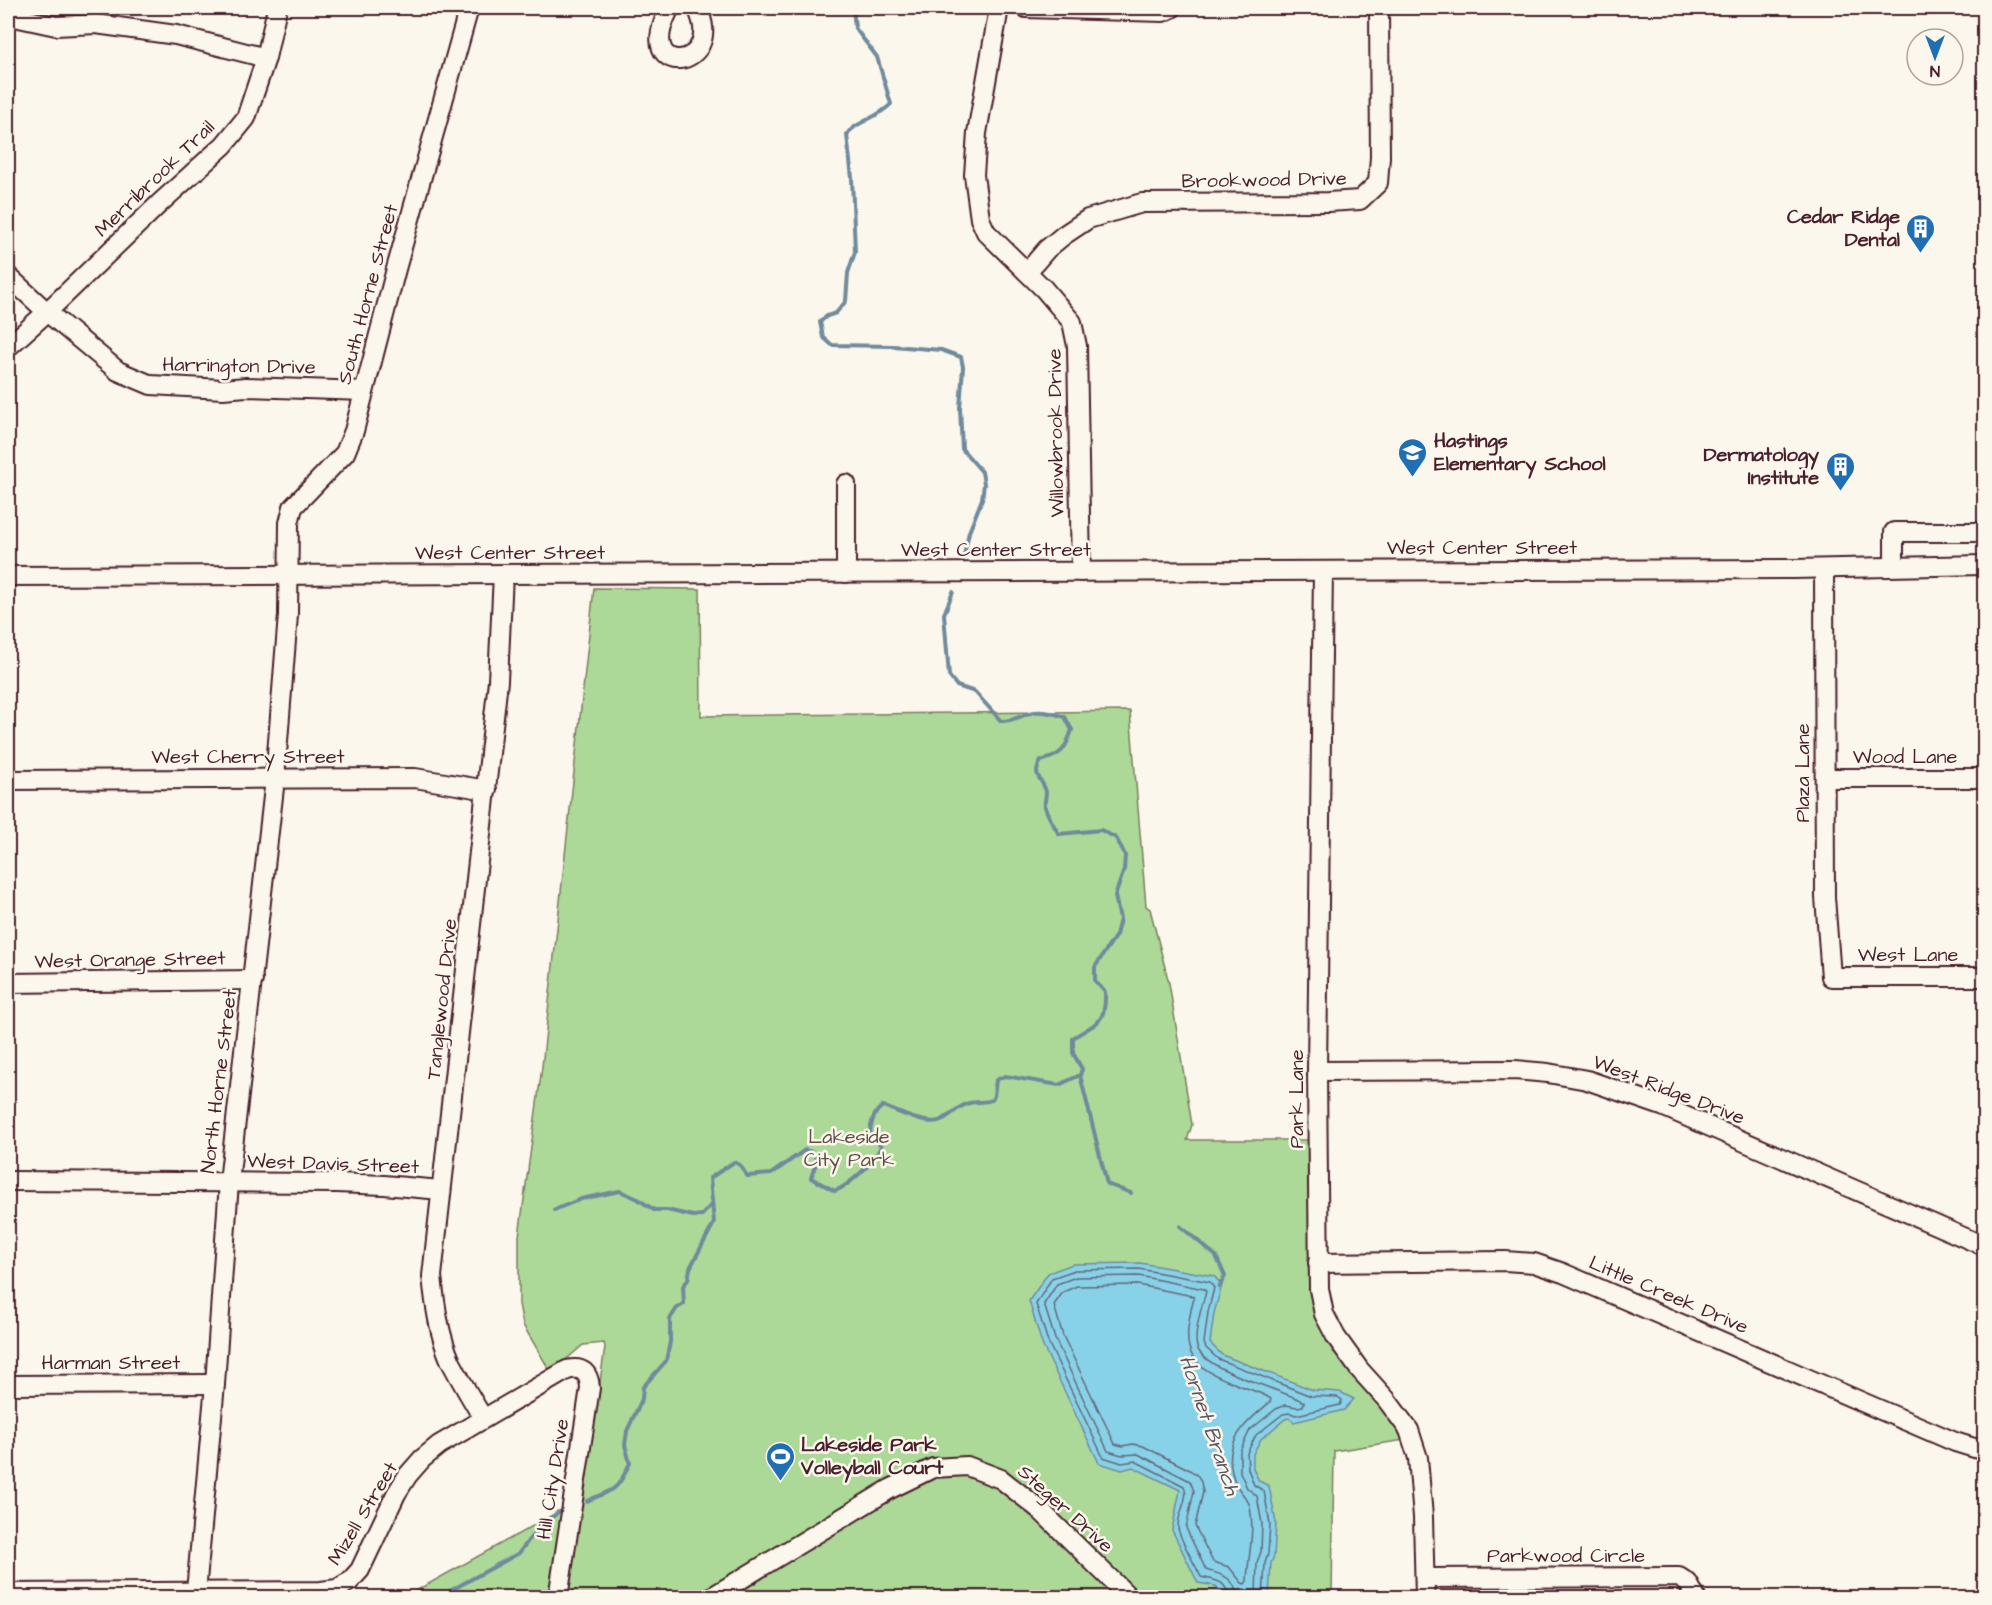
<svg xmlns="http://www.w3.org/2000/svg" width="1992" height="1605" font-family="'Architects Daughter',sans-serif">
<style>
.green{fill:#acd997;stroke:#7b7c61;stroke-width:1.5}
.water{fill:#88d2e9;stroke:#6f8a9d;stroke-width:1.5}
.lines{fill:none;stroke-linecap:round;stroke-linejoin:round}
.shore{stroke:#636777;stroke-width:1.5}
.stream{stroke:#6f8a9d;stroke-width:4}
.minor-casing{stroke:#4a1f2b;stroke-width:22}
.minor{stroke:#fbf7ec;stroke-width:18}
.labels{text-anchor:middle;stroke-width:5;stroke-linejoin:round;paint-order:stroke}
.street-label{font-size:20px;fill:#4a1f2b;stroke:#fbf7ec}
.poi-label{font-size:20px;font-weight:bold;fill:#4a1f2b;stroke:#fbf7ec;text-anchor:end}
.park-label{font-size:20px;fill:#624e46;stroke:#fbf7ec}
.water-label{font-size:21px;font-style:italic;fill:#5d5564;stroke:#fbf7ec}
</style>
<rect width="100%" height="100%" fill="#fbf7ec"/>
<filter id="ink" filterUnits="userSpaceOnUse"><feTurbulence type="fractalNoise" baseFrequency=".0167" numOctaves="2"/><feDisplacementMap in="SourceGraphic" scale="12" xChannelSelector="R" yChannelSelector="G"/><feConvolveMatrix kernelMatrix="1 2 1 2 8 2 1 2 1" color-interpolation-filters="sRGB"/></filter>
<g filter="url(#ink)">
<polygon class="green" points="594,588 700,589 701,716 1130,711 1146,906 1150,909 1169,983 1192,1125 1187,1140 1313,1140 1314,1303 1321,1328 1333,1351 1394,1421 1405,1440 1334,1451 1332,1597 403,1598 583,1498 605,1347 604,1343 583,1345 562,1363 550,1371 523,1325 519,1304 519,1236 542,1067"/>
<polygon class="water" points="1140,1263 1214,1276 1222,1285 1214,1313 1210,1343 1222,1355 1313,1390 1340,1392 1354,1399 1344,1410 1294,1422 1289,1418 1285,1419 1261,1439 1253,1454 1253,1468 1259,1481 1269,1486 1276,1523 1274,1556 1271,1563 1269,1597 1225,1597 1216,1586 1198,1583 1172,1530 1180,1490 1133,1467 1122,1470 1099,1463 1042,1344 1029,1301 1048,1273 1073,1264"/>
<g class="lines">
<g class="shore">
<path d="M 1138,1285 L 1193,1296 L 1194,1298 C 1179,1355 1189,1366 1241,1386 C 1251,1390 1263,1393 1271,1399 L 1270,1402 C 1243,1425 1219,1445 1236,1484 C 1240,1493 1249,1499 1250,1507 C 1255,1533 1248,1556 1247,1581 L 1245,1584 L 1242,1583 L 1229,1567 L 1213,1562 L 1195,1526 L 1203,1492 L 1201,1482 L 1198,1476 L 1190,1470 L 1143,1446 L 1133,1444 L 1123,1446 L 1115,1444 L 1063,1336 L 1054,1305 L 1063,1292 L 1077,1286 Z"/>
<path d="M 1229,1598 C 1226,1579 1215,1581 1201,1577 C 1196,1566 1179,1538 1178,1528 C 1177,1514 1190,1498 1184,1486 L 1135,1461 L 1122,1463 L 1103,1457 L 1048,1342 L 1036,1304 L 1052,1278 L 1075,1270 L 1139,1269 L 1210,1282 L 1214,1288 L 1208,1312 L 1204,1343 L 1206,1348 L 1218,1359 L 1311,1396 L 1338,1397 L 1342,1400 L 1340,1405 L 1296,1415 L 1290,1413 L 1283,1414 L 1256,1435 L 1247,1453 L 1248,1469 L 1254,1485 L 1264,1491 L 1270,1524 L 1268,1554 L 1265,1563 L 1263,1598"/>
<path d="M 1237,1598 C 1235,1576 1222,1575 1206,1570 L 1186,1528 L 1194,1491 L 1190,1481 L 1138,1454 L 1122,1455 L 1108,1451 L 1055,1339 L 1044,1304 L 1057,1284 L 1076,1277 L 1139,1276 L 1204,1289 L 1206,1292 C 1202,1305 1193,1334 1197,1347 C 1204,1371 1282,1389 1304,1402 L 1303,1406 L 1297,1407 L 1286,1405 L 1276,1409 L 1250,1430 L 1240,1451 L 1240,1472 L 1247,1488 L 1257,1496 L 1262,1524 L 1261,1552 L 1257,1562 L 1256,1598"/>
</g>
<g class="stream">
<path d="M 853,8 L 855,28 L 877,57 L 891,104 C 878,118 853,123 847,135 L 852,178 L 855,252 L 848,273 L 846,301 L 836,313 L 827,316 L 820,322 L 823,337 L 832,345 L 893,346 L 941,350 L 961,357 L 963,367 L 960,408 L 962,449 L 982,472 L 984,484 L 982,499 L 969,532 L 963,560"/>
<path d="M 953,592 L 944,614 L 949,676 L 957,686 L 975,692 L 1001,721 C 1014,721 1023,714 1035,712 C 1046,711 1055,714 1065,717 L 1072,730 C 1065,750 1062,755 1041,761 C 1031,777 1043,778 1046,792 C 1046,797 1044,802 1045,807 C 1048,817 1054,826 1059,834 L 1101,830 L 1116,838 L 1125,855 L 1124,870 L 1115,896 L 1120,919 L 1116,935 L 1095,967 L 1095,981 L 1105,992 C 1106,1024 1097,1022 1073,1038 L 1073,1053 L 1082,1069 L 1080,1075 L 1107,1184 L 1131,1193"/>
<polyline points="554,1210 581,1199 620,1191 638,1199 654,1210 667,1210 693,1216 702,1215 711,1205"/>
<polyline points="1180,1226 1216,1256 1225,1276 1219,1287"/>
<path d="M 587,1501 C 615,1488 616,1493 630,1463 L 625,1445 L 627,1431 L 642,1399 L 643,1387 L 666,1361 L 670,1342 L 670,1319 L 677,1308 L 684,1304 L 683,1286 L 688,1280 L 690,1268 L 714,1223 L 710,1178 L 734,1162 L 740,1165 L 747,1176 L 771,1174 L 805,1150 L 812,1152 L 817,1160 L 811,1178 L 835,1191 C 848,1186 878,1160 881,1145 L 870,1137 C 870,1126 873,1112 883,1106 C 896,1111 928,1127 941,1120 C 951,1116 958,1106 969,1103 C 977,1101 984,1103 992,1100 L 994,1096 L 996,1080 L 1005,1076 L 1059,1085 L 1080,1075"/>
<polyline points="437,1598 519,1553 531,1537 558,1512"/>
</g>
<defs>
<g id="minor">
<path d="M 670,8 C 630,82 728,70 697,8"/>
<polyline points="999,8 977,133 974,175 980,219 986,232 1044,289 1072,322 1077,346 1081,572"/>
<polyline points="1026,8 1163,12 1172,8"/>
<polyline points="8,13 19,18 56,26 96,24 176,35 266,58"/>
<polyline points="1027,272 1047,249 1064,235 1088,219 1142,203 1328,202 1360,200 1378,183 1380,157 1379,8"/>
<polyline points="8,276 47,312 118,371 151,385 223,389 246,387 364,391"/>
<polyline points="8,347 47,312 160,203 224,145 246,118 266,58 277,8"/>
<polyline points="846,484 846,573"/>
<polyline points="1894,566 1894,532 1984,532"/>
<polyline points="1824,569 1825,897 1831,977 1984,977"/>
<polyline points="1323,571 1317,1071 1319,1289 1324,1314 1336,1337 1359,1369 1386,1399 1409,1430 1418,1458 1423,1517 1425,1598"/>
<polyline points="8,576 1794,569 1984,565"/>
<polyline points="1825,778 1984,778"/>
<polyline points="8,780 415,778 487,790"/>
<polyline points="8,983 253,980"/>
<polyline points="1317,1071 1515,1070 1548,1073 1587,1080 1662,1106 1984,1246"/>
<polyline points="8,1181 337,1183 384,1185 441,1190"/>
<polyline points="1318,1263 1505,1261 1534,1263 1563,1273 1955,1442 1984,1451"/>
<polyline points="8,1385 215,1384"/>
<path d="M 483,1418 C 472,1400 461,1381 451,1362 C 439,1335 435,1305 432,1276 L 498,681 L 503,574"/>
<polyline points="1425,1578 1679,1577 1688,1583 1696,1598"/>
<polyline points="196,1592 215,1384 229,1182 275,779 288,615 289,523 293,507 345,453 354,431 396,269 469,8"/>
<path d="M 8,1593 L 321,1591 L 337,1589 L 350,1581 L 360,1570 L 396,1494 L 408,1475 L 422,1459 L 439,1445 L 567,1370 C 583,1366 589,1373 590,1388 L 558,1598"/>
<polyline points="710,1598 890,1489 933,1468 967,1466 1001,1479 1039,1509 1130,1598"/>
</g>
</defs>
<use href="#minor" class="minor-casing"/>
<use href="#minor" class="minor"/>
</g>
</g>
<defs>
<symbol id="building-pin" viewBox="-11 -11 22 30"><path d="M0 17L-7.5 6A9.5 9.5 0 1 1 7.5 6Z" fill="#1f6fb2" stroke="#fbf7ec"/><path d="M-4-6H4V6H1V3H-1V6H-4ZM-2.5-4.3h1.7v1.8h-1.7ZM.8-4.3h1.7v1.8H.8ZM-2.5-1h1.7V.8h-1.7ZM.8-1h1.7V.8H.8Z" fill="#fff"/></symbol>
<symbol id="school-pin" viewBox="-11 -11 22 30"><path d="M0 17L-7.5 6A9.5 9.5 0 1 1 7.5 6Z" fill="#1f6fb2" stroke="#fbf7ec"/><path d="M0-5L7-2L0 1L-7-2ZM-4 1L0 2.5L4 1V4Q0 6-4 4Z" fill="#fff"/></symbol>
<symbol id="stadium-pin" viewBox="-11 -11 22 30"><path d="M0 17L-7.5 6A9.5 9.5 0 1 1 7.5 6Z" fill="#1f6fb2" stroke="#fbf7ec"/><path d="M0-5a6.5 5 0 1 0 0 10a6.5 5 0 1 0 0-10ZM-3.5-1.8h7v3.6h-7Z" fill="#fff"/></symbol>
</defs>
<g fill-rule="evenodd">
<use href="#building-pin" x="1904" y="212" width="33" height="45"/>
<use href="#school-pin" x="1396" y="436" width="33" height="45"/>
<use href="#building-pin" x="1824" y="450" width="33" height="45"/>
<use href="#stadium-pin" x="764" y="1440" width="33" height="45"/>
</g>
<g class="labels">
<g class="street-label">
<text transform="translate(154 178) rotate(-44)" y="7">Merribrook Trail</text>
<text transform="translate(1264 179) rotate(-1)" y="7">Brookwood Drive</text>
<text transform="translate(367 294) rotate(-75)" y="7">South Horne Street</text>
<text transform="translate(239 365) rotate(1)" y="7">Harrington Drive</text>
<text transform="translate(1055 433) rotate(-91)" y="7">Willowbrook Drive</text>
<text x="1482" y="554">West Center Street</text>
<text x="996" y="556">West Center Street</text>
<text x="510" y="559">West Center Street</text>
<text x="248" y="763">West Cherry Street</text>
<text x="1905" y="763">Wood Lane</text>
<text transform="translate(1802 773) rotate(-90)" y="7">Plaza Lane</text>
<text x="1908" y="961">West Lane</text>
<text transform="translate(130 959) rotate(-1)" y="7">West Orange Street</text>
<text transform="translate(441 999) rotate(-84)" y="7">Tanglewood Drive</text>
<text transform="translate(218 1081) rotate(-83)" y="7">North Horne Street</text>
<text transform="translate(1669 1089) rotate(21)" y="7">West Ridge Drive</text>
<text transform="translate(1296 1099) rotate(-90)" y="7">Park Lane</text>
<text transform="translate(333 1163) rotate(2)" y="7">West Davis Street</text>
<text transform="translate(1669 1294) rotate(23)" y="7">Little Creek Drive</text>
<text x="111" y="1369">Harman Street</text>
<text transform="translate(552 1479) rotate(-81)" y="7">Hill City Drive</text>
<text transform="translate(1066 1508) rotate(42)" y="7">Steger Drive</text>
<text transform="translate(362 1513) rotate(-59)" y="7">Mizell Street</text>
<text x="1566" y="1562">Parkwood Circle</text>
</g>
<g class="poi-label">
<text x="1900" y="223">Cedar Ridge<tspan x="1900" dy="23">Dental</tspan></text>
<text x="1434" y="447" text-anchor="start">Hastings<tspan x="1434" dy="23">Elementary School</tspan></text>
<text x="1819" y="461">Dermatology<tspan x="1819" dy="23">Institute</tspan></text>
<text x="801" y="1451" text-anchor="start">Lakeside Park<tspan x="801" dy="23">Volleyball Court</tspan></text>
</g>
<g class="park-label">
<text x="849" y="1143">Lakeside<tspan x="849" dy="23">City Park</tspan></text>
</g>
<g class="water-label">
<text transform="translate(1210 1425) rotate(71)" y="7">Hornet Branch</text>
</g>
</g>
<rect width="1992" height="1605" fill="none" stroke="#fbf7ec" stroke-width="30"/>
<rect x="15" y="15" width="1962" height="1575" fill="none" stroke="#4a1f2b" stroke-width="2" filter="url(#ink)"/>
<g transform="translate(1935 57) rotate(180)"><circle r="28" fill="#fbf7ec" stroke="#b4a19f" stroke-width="1.5"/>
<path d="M0-4.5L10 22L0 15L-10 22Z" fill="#1f6fb2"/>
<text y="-9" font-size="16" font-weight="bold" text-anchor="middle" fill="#4a1f2b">N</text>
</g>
</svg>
